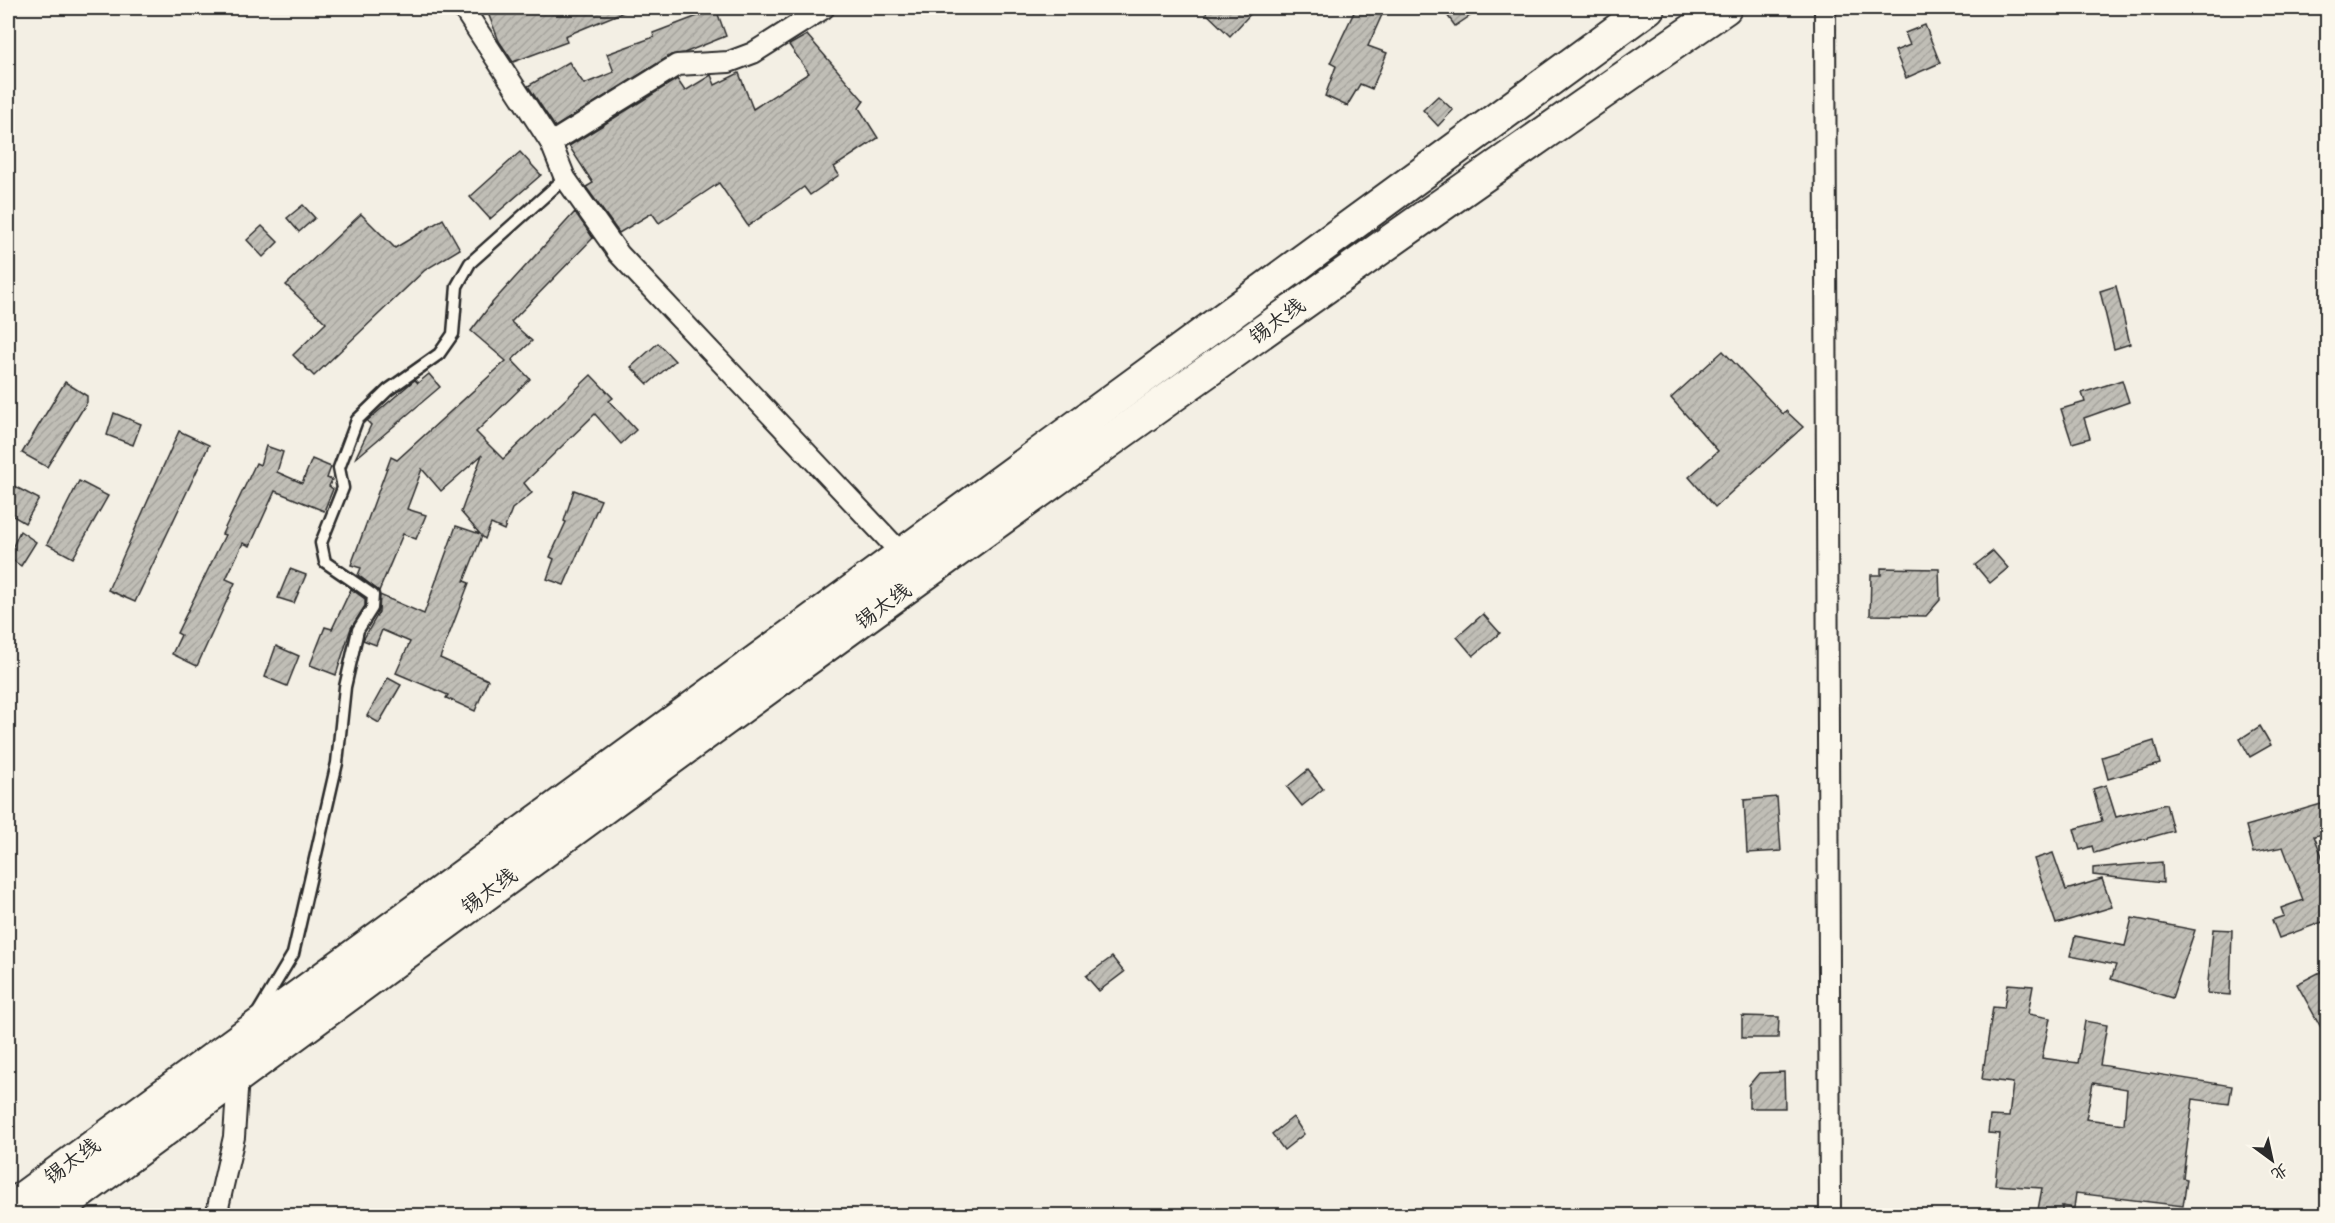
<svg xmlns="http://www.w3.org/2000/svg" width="2335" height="1223" font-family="Mynerve,'LXGW WenKai TC',sans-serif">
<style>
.building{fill:url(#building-hatch);stroke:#2b2b2b;stroke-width:1.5;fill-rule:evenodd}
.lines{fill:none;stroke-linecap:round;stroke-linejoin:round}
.lane-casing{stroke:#2b2b2b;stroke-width:15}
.street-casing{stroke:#2b2b2b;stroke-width:24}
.primary-casing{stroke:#2b2b2b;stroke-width:36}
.lane{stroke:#fbf7ec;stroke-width:10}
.street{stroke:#fbf7ec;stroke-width:20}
.primary{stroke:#fbf7ec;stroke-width:32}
.labels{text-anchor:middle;stroke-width:4.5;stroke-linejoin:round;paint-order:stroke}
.street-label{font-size:21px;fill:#2b2b2b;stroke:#fbf7ec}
</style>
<defs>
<pattern id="building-hatch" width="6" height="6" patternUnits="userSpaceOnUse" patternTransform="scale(1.5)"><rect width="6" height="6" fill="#c0beb6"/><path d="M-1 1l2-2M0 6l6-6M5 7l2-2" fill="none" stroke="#a5a39d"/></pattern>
</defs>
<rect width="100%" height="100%" fill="#f3efe4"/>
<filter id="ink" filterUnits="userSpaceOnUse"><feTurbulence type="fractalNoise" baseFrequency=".0167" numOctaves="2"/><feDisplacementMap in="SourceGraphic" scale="12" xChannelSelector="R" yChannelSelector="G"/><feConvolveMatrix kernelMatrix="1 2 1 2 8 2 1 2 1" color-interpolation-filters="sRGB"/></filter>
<g filter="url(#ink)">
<g class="building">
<polygon points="486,8 633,8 565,36 567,42 513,62 499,41"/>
<polygon points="1201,8 1256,8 1230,36"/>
<polygon points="1356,8 1385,8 1368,46 1387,53 1372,89 1360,84 1347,106 1325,96 1336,66 1330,63"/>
<polygon points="1442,8 1482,8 1455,26"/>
<polygon points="716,9 726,36 684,53 671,55 555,127 528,86 569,62 584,84 614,72 607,54 654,37 653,33"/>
<polygon points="1925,25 1940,63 1906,78 1895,51 1910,45 1905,33"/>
<polygon points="807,35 864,101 859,108 878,138 834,167 839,175 810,195 804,187 748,226 719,183 659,223 652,213 619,233 586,187 593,183 569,146 677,79 685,91 711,75 715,85 739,73 753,109 809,73 789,45"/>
<polygon points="1438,96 1453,110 1438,126 1423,110"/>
<polygon points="520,152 541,175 490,219 470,197"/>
<polygon points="303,205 315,218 299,232 287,218"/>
<polygon points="575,212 593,238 511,322 532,341 512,360 530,379 476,432 503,459 591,375 613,398 609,401 636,430 621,444 595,414 524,483 532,493 512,509 504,530 491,524 485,539 482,536 464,581 469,583 440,658 488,680 475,711 446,698 448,695 396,673 410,642 382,630 376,645 363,640 379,612 380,595 424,614 456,526 480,534 461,512 482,455 441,491 422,469 407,509 426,515 416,539 403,534 379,591 358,575 361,568 351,565 391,457 397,460 506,361 471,331 492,303"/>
<polygon points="361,214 395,248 443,219 460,249 425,270 314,376 293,355 326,323 286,285"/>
<polygon points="262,226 278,242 263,257 247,240"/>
<polygon points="2116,286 2130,344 2114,349 2100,291"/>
<polygon points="658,343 675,361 648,384 631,367"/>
<polygon points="1723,351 1783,414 1786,411 1803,427 1715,507 1689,477 1718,451 1671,398"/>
<polygon points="429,374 440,387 355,459 371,425 367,421 412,382 415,380 418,383"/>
<polygon points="2122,380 2129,402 2084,418 2090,438 2072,443 2061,409 2085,402 2082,393"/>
<polygon points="65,382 87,396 87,402 47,467 22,453"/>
<polygon points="114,413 141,424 133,445 107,435"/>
<polygon points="179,431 209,445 135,602 108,590"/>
<polygon points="266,446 283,452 277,472 302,483 312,459 331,467 327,478 332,480 329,486 333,489 324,511 275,491 250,546 243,543 226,579 235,583 197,666 172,654 181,635 177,633 225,535 222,534 256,463 260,465"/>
<polygon points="79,481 108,496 73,558 47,544"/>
<polygon points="8,483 39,499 25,523 8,513"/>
<polygon points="574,490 601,500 564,585 547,579 554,559 550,557 566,522 564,521"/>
<polygon points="20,531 36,542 21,566 8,557"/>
<polygon points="1993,551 2008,568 1990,583 1975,565"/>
<polygon points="1881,568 1939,569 1940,600 1926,616 1870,615 1871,575 1881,575"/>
<polygon points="290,569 306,575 294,603 278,598"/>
<polygon points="351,589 365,599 365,606 351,628 336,675 310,665 325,627 332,629"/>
<polygon points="1483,614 1500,633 1473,656 1457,637"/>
<polygon points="276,646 299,656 287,686 265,677"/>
<polygon points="388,678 401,685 379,723 367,716"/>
<polygon points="2260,726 2271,745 2250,757 2240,739"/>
<polygon points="2154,741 2160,764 2108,779 2102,757"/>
<polygon points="1308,770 1323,789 1302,806 1287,787"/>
<polygon points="2106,785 2116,817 2166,804 2173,831 2094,853 2092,846 2080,850 2074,829 2102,821 2093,789"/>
<polygon points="1777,797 1781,851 1747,853 1744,800"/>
<polygon points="2328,802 2328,833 2314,836 2328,871 2328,920 2279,938 2272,920 2284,916 2281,908 2303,900 2283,847 2253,853 2246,826"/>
<polygon points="2053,853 2066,890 2102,879 2112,907 2056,924 2034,859"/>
<polygon points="2162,862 2163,883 2093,875 2093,868"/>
<polygon points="2132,918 2195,930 2172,998 2111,979 2116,965 2070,956 2075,936 2125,946"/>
<polygon points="2213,929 2232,930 2230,995 2207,993"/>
<polygon points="1112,957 1124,972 1099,991 1086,976"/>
<polygon points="2328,968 2328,1040 2297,984"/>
<path d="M 2008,984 L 2033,986 L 2028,1014 L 2050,1018 L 2042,1058 L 2078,1063 L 2085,1021 L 2107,1025 L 2100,1065 L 2232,1086 L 2229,1104 L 2193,1099 L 2183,1178 L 2187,1179 L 2183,1206 L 2076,1193 L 2074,1208 L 2062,1206 L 2062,1215 L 2037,1215 L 2042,1188 L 1995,1185 L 2000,1134 L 1988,1133 L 1990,1116 L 2009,1117 L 2013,1083 L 1982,1079 L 1993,1007 L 2004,1008 ZM 2093,1083 L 2127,1089 L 2124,1124 L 2086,1119 Z"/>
<polygon points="1742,1016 1779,1017 1778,1038 1742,1038"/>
<polygon points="1784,1072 1785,1108 1749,1108 1749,1085 1759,1073"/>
<polygon points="1293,1117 1304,1134 1284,1150 1272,1134"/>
</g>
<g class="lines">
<defs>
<polyline id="lane" points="257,1014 293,954 337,763 345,687 358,630 372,608 373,595 325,562 321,543 343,488 339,468 357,420 388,390 439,354 453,334 457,286 470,263 565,178"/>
<g id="street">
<polyline points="463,8 551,143 565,178 619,254 902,554"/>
<polyline points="1825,8 1830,1216"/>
<polyline points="551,143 677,65 729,62 753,53 824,8"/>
<polyline points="216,1216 234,1137 238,1076"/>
</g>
<g id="primary">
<polyline points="8,1209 1648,8"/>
<path d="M 48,1216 C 603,807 1158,398 1725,8"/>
</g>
</defs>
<use href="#lane" class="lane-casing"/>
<use href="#street" class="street-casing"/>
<use href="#primary" class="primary-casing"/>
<use href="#lane" class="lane"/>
<use href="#street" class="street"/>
<use href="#primary" class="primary"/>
</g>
</g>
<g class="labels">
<g class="street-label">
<text transform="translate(1277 321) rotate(-36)" y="7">锡太线</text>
<text transform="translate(883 606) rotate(-36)" y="7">锡太线</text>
<text transform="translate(489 891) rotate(-36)" y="7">锡太线</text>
<text transform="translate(72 1161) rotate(-36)" y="7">锡太线</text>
</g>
</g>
<rect width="2335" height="1223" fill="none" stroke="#fbf7ec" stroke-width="30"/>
<rect x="15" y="15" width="2305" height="1193" fill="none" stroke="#2b2b2b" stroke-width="2" filter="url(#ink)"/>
<g transform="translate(2272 1160) rotate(147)" stroke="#fbf7ec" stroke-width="4.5" paint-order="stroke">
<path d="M0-4.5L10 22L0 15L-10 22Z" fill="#2b2b2b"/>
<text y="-9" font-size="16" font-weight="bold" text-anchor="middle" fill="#2b2b2b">北</text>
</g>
</svg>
